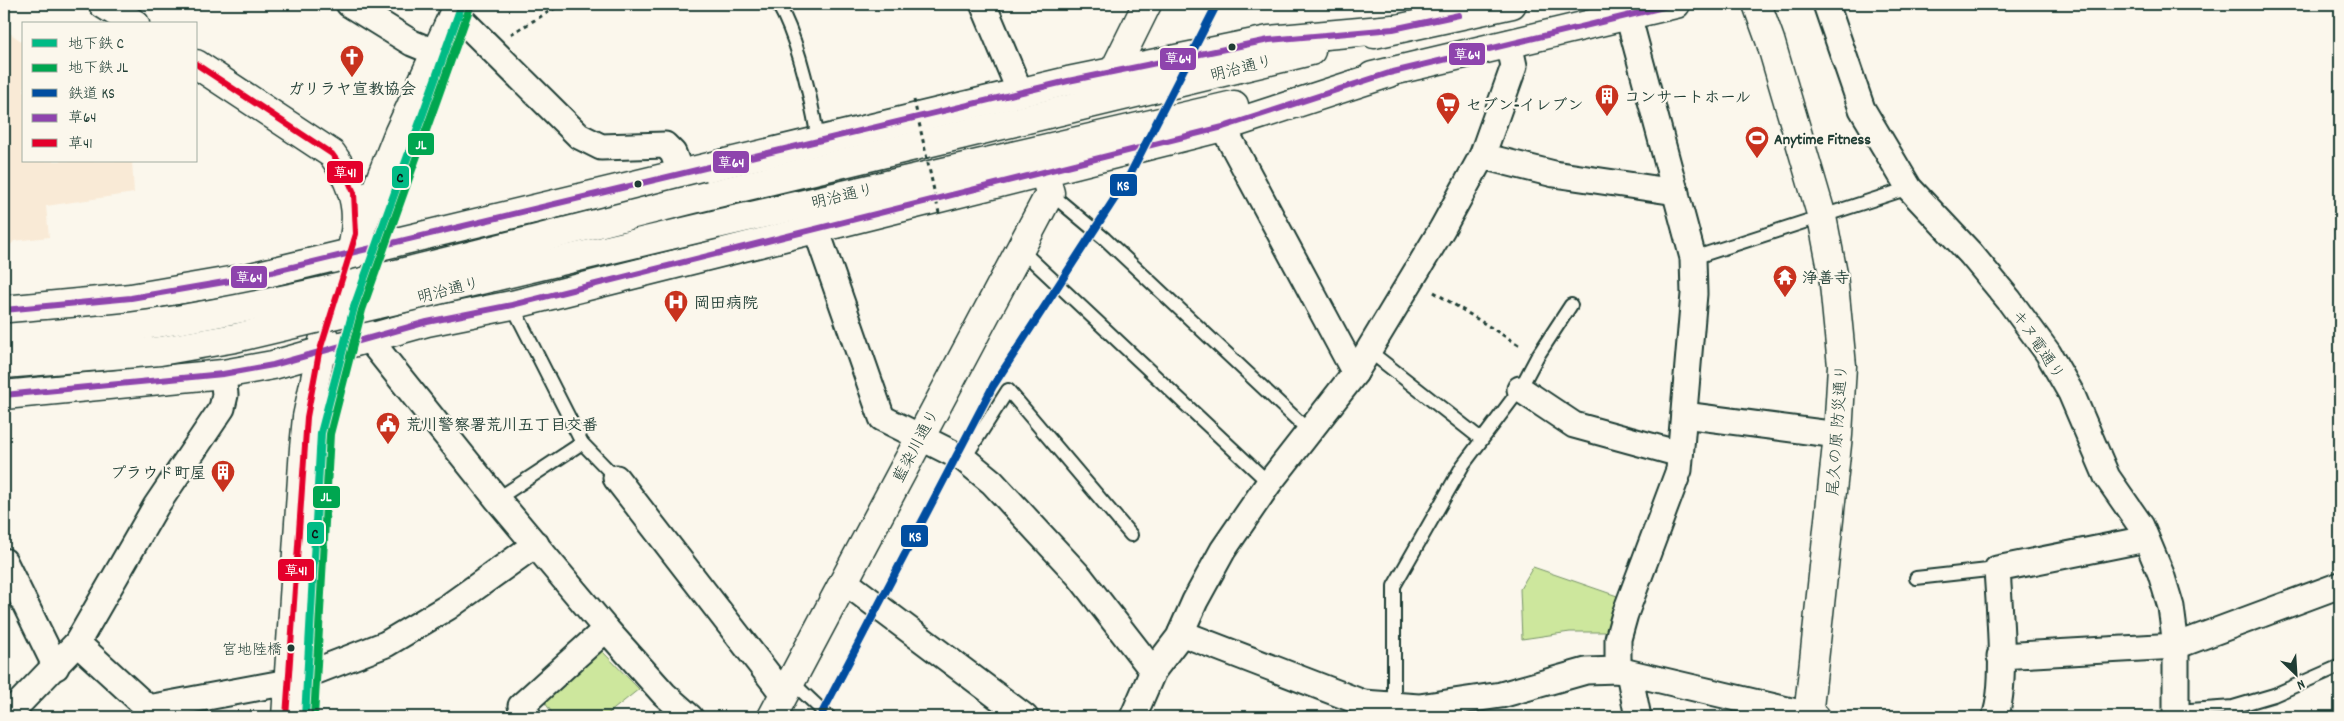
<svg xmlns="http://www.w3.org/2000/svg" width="2344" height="721" font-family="Dekko,'Klee One',sans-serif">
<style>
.built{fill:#f9ead6}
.green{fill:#cde79d;stroke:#769268}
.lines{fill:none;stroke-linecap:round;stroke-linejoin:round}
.lane-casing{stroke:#1f3d34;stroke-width:16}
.street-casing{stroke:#1f3d34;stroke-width:29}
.secondary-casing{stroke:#1f3d34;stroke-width:31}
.primary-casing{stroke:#1f3d34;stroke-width:31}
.path{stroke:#1f3d34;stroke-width:3;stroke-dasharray:4 4;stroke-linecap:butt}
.lane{stroke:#fbf7ec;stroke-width:12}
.street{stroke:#fbf7ec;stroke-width:25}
.secondary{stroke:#fbf7ec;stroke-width:28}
.primary{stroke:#fbf7ec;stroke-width:28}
.primary-bridge-casing{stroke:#1f3d34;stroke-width:31;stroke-linecap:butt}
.path-bridge{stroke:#1f3d34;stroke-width:3;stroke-dasharray:4 4;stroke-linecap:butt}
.primary-bridge{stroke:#fbf7ec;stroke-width:28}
.bus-1-casing{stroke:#fbf7ec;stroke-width:10}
.bus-2-casing{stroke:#fbf7ec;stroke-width:10}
.bus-1{stroke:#8e44ad;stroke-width:6}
.bus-2{stroke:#e4002b;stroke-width:6}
.rail-1-casing{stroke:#fbf7ec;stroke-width:11}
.rail-1{stroke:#014ea0;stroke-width:8}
.metro-1-casing{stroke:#fbf7ec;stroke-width:11}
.metro-2-casing{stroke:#fbf7ec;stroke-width:11}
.metro-1{stroke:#00bb85;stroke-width:8}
.metro-2{stroke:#00a650;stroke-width:8}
.bus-dot{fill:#1f3d34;stroke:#fbf7ec;stroke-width:2}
.labels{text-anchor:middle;stroke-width:4.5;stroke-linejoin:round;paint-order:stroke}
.bus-label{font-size:15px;fill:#1f3d34;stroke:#fbf7ec;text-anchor:end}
.street-label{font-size:16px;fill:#1f3d34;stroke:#fbf7ec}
.poi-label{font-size:16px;font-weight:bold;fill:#1f3d34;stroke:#fbf7ec;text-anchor:start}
.line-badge{stroke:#fbf7ec;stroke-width:2}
.badge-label{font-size:14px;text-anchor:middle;font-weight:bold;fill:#fff}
.pale-badge-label{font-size:14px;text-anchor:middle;font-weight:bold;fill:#111}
</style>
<rect width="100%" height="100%" fill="#fbf7ec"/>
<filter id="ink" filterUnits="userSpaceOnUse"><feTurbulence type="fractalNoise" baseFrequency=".02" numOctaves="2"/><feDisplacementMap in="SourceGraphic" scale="10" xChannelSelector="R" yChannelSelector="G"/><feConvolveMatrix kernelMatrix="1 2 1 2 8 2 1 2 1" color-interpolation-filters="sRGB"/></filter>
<g filter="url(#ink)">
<polygon class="built" points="4,29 24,43 24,161 132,161 134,193 46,206 49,237 14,241 4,253"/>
<g class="green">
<polygon points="1533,567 1623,598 1611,632 1570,632 1522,639 1520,589"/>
<polygon points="599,648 639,689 604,717 555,717 543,700"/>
</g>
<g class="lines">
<defs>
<g id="lane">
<path d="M 778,4 C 798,39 811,99 818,139"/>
<polyline points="1050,193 1105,239 1309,431"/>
<polyline points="1020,249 1269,483"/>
<polyline points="1693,258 1909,188"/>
<polyline points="512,305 582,443 616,478"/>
<polyline points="1368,350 1481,439"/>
<polyline points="964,459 1008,390 1131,535"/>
<polyline points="497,499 582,443"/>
<polyline points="1916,578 1997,569"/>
<polyline points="791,681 829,717"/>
<polyline points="1394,705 1394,586 1463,465 1520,389 1537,357 1571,305"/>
<polyline points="2176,711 2233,707 2274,695 2340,666"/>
</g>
<g id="street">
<polyline points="349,4 412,43 434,52"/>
<polyline points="983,4 1020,92"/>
<polyline points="1826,4 1862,109 1909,188 1971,254 2009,300 2048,353 2071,393 2107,477 2141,526 2161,574 2171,607 2176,646 2176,717"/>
<polyline points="454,12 579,136 601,147 665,145 673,153 681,174"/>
<polyline points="1223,127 1355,373"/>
<polyline points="1482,156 1554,174 1676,192"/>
<polyline points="816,229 882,418 964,459 992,482 1080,577 1153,671"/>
<polyline points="348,290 356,316 369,339 497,499 606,629 664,694 690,717"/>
<polyline points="1520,389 1574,425 1680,454"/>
<polyline points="1684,415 1838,435"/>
<polyline points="616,478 784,695"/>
<polyline points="4,561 56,667"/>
<polyline points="844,581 1025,717"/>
<polyline points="1181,633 1363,703 1369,717"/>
<polyline points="77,643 148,708 288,682 386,644 448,607 536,544"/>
<polyline points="2000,656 2176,646 2340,585"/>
<polyline points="1618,670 1618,639 1625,614 1679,470 1694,294 1693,258 1628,15"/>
<polyline points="1629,673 1638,717"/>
<polyline points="1363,703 1419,707 1501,695 1586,671 1618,670 1817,717"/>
<polyline points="6,717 77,643 156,506 222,408 225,395 223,374"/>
<polyline points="529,717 521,706 606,629"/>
<polyline points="1133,717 1153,671 1179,637 1195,601 1223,550 1269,483 1355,373 1442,229 1482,156 1514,66 1509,43"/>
<path d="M 1995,717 C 2007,685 1999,606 1997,569 L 2146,539"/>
</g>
<g id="secondary">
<polyline points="1757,4 1770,40 1822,217 1833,274 1842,366 1838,435 1808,717"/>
<polyline points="1114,71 1147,4"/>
<polyline points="356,241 399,132 458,4"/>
<polyline points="772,717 1050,193 1044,172"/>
</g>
<g id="primary">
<polyline points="103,4 135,24"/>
<polyline points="1374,34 1512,4"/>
<path d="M 196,64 L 332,154 C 361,194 361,224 346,270"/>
<polyline points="1372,76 1676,4"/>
<polyline points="710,195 1311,51"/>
<polyline points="717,224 1234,105"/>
<polyline points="4,310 131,298 242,279 1068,81 1269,40 1393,29"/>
<polyline points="4,395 223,374 273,365 427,322 512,305 1223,127 1389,73"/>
<polyline points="286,717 304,448 307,417 324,337"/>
</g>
</defs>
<use href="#lane" class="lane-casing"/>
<use href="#street" class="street-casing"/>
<use href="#secondary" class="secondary-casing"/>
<use href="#primary" class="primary-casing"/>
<g class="path">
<polyline points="511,34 562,4"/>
<polyline points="1434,292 1522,347"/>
</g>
<use href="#lane" class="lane"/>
<use href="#street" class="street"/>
<use href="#secondary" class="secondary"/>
<use href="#primary" class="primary"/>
<defs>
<g id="primary-bridge">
<path d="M 4,338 C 55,333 107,331 158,323 C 344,293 527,240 710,195"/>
<polyline points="4,364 160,351 235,338 717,224"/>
</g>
</defs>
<use href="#primary-bridge" class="primary-bridge-casing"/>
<polyline class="path-bridge" points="914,100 939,213"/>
<use href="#primary-bridge" class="primary-bridge"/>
<defs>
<g id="bus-1">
<polyline points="4,310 131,298 242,279 1068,81 1269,40 1393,29 1459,15"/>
<polyline points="4,395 223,374 273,365 427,322 512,305 1223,127 1389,73 1676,4"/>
</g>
<polyline id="bus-2" points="196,64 332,154 345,172 354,193 356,234 319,353 307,417 286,717"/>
</defs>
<use href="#bus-1" class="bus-1-casing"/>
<use href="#bus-2" class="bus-2-casing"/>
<use href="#bus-1" class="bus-1"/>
<use href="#bus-2" class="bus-2"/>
<defs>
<polyline id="rail-1" points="820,717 993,386 1128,178 1217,4"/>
</defs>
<use href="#rail-1" class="rail-1-casing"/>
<use href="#rail-1" class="rail-1"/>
<defs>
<polyline id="metro-1" points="305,717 321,433 354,307 462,4"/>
<polyline id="metro-2" points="314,717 330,434 362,310 470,7"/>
</defs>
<use href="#metro-1" class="metro-1-casing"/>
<use href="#metro-2" class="metro-2-casing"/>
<use href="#metro-1" class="metro-1"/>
<use href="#metro-2" class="metro-2"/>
</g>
</g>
<defs>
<symbol id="church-pin" viewBox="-11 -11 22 30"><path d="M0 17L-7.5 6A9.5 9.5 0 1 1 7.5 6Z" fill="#c8321e" stroke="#fbf7ec"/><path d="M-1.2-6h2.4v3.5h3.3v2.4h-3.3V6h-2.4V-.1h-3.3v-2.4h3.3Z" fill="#fff"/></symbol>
<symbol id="building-pin" viewBox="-11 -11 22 30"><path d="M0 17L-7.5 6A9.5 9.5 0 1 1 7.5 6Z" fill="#c8321e" stroke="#fbf7ec"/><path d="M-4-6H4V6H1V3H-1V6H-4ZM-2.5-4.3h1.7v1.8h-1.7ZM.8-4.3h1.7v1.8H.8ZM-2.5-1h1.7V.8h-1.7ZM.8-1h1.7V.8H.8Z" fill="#fff"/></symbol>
<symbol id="supermarket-pin" viewBox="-11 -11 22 30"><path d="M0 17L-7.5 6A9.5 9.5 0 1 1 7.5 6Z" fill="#c8321e" stroke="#fbf7ec"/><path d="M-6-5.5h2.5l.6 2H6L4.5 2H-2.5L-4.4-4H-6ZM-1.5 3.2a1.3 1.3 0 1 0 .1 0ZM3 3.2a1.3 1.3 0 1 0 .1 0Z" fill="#fff"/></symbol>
<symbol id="stadium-pin" viewBox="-11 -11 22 30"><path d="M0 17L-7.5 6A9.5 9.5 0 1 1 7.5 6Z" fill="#c8321e" stroke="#fbf7ec"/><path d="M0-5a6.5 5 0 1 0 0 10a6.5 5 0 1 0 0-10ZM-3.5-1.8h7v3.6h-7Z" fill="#fff"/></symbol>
<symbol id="temple-pin" viewBox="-11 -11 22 30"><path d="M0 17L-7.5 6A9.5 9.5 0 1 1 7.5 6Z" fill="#c8321e" stroke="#fbf7ec"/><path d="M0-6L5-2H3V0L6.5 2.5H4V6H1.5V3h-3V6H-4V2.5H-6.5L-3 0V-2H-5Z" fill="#fff"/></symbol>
<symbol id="hospital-pin" viewBox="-11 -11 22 30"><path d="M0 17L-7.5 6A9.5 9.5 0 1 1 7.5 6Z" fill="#c8321e" stroke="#fbf7ec"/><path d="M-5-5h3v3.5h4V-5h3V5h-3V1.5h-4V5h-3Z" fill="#fff"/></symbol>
<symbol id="civic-pin" viewBox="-11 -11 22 30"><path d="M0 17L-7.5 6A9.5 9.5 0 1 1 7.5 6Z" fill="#c8321e" stroke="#fbf7ec"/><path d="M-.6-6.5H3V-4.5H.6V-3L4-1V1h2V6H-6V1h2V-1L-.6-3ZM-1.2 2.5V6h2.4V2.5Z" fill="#fff"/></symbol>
</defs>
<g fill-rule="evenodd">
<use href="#church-pin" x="338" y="43" width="28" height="38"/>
<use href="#building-pin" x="1593" y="82" width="28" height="38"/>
<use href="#supermarket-pin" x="1434" y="90" width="28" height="38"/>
<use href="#stadium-pin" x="1743" y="124" width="28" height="38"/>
<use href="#temple-pin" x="1771" y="263" width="28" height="38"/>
<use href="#hospital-pin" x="662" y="288" width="28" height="38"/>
<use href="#civic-pin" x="374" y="410" width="28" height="38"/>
<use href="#building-pin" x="209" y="458" width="28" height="38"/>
</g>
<g class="bus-dot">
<circle cx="1232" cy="47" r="4.5"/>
<circle cx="638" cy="184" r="4.5"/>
<circle cx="291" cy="648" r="4.5"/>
</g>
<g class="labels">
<g class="bus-label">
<text x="282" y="654">宮地陸橋</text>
</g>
<g class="street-label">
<text transform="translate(1241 67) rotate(-14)" y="6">明治通り</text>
<text transform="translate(842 195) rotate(-13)" y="6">明治通り</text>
<text transform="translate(448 289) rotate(-14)" y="6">明治通り</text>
<text transform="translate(2039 344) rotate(56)" y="6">キヌ電通り</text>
<text transform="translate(1836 430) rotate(-86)" y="6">尾久の原 防災通り</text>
<text transform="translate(915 445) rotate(-62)" y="6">藍染川通り</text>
</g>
<g class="poi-label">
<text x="352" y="94" text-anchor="middle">ガリラヤ宣教協会</text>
<text x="1624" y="102">コンサートホール</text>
<text x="1466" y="110">セブン-イレブン</text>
<text x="1774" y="144">Anytime Fitness</text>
<text x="1802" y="283">浄善寺</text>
<text x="694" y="308">岡田病院</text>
<text x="406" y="430">荒川警察署荒川五丁目交番</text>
<text x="206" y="478" text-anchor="end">プラウド町屋</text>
</g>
</g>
<g class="line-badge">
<rect x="1448" y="42" width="38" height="24" rx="5" fill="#8e44ad"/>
<rect x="1159" y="47" width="38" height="24" rx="5" fill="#8e44ad"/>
<rect x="407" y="132" width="28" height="24" rx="5" fill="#00a650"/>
<rect x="712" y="150" width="38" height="24" rx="5" fill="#8e44ad"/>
<rect x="326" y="160" width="38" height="24" rx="5" fill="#e4002b"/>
<rect x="391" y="165" width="19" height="24" rx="5" fill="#00bb85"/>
<rect x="1109" y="173" width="29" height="24" rx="5" fill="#014ea0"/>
<rect x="230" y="265" width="38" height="24" rx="5" fill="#8e44ad"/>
<rect x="312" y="485" width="29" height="24" rx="5" fill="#00a650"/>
<rect x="306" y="521" width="19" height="24" rx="5" fill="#00bb85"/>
<rect x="900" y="524" width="29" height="24" rx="5" fill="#014ea0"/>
<rect x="277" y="558" width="38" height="24" rx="5" fill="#e4002b"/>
</g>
<g class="badge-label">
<text x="1467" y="59">草64</text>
<text x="1178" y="63">草64</text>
<text x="421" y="149">JL</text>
<text x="731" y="167">草64</text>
<text x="345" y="177">草41</text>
<text x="1123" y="190">KS</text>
<text x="249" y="282">草64</text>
<text x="326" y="501">JL</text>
<text x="915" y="541">KS</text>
<text x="296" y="575">草41</text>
</g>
<g class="pale-badge-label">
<text x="400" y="182">C</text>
<text x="315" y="538">C</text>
</g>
<rect width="2344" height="721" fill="none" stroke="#fbf7ec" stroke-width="20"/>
<rect x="10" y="10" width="2324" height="701" fill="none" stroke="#1f3d34" stroke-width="2" filter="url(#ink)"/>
<rect x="22" y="22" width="175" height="140" fill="#fbf7ec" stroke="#a3ada2"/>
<rect x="32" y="39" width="25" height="8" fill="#00bb85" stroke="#a3ada2"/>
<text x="68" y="48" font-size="15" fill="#1f3d34">地下鉄 C</text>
<rect x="32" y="64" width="25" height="8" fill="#00a650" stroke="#a3ada2"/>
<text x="68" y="72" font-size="15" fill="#1f3d34">地下鉄 JL</text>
<rect x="32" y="89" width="25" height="8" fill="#014ea0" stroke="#a3ada2"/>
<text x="68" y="98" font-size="15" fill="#1f3d34">鉄道 KS</text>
<rect x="32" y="114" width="25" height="8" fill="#8e44ad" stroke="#a3ada2"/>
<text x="68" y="122" font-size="15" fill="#1f3d34">草64</text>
<rect x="32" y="139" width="25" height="8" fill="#e4002b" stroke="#a3ada2"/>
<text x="68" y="148" font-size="15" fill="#1f3d34">草41</text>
<g transform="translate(2296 674) rotate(155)" stroke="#fbf7ec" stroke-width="4" paint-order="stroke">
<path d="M0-4L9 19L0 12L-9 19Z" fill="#1f3d34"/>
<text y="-8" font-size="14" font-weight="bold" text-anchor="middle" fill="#1f3d34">N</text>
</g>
</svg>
